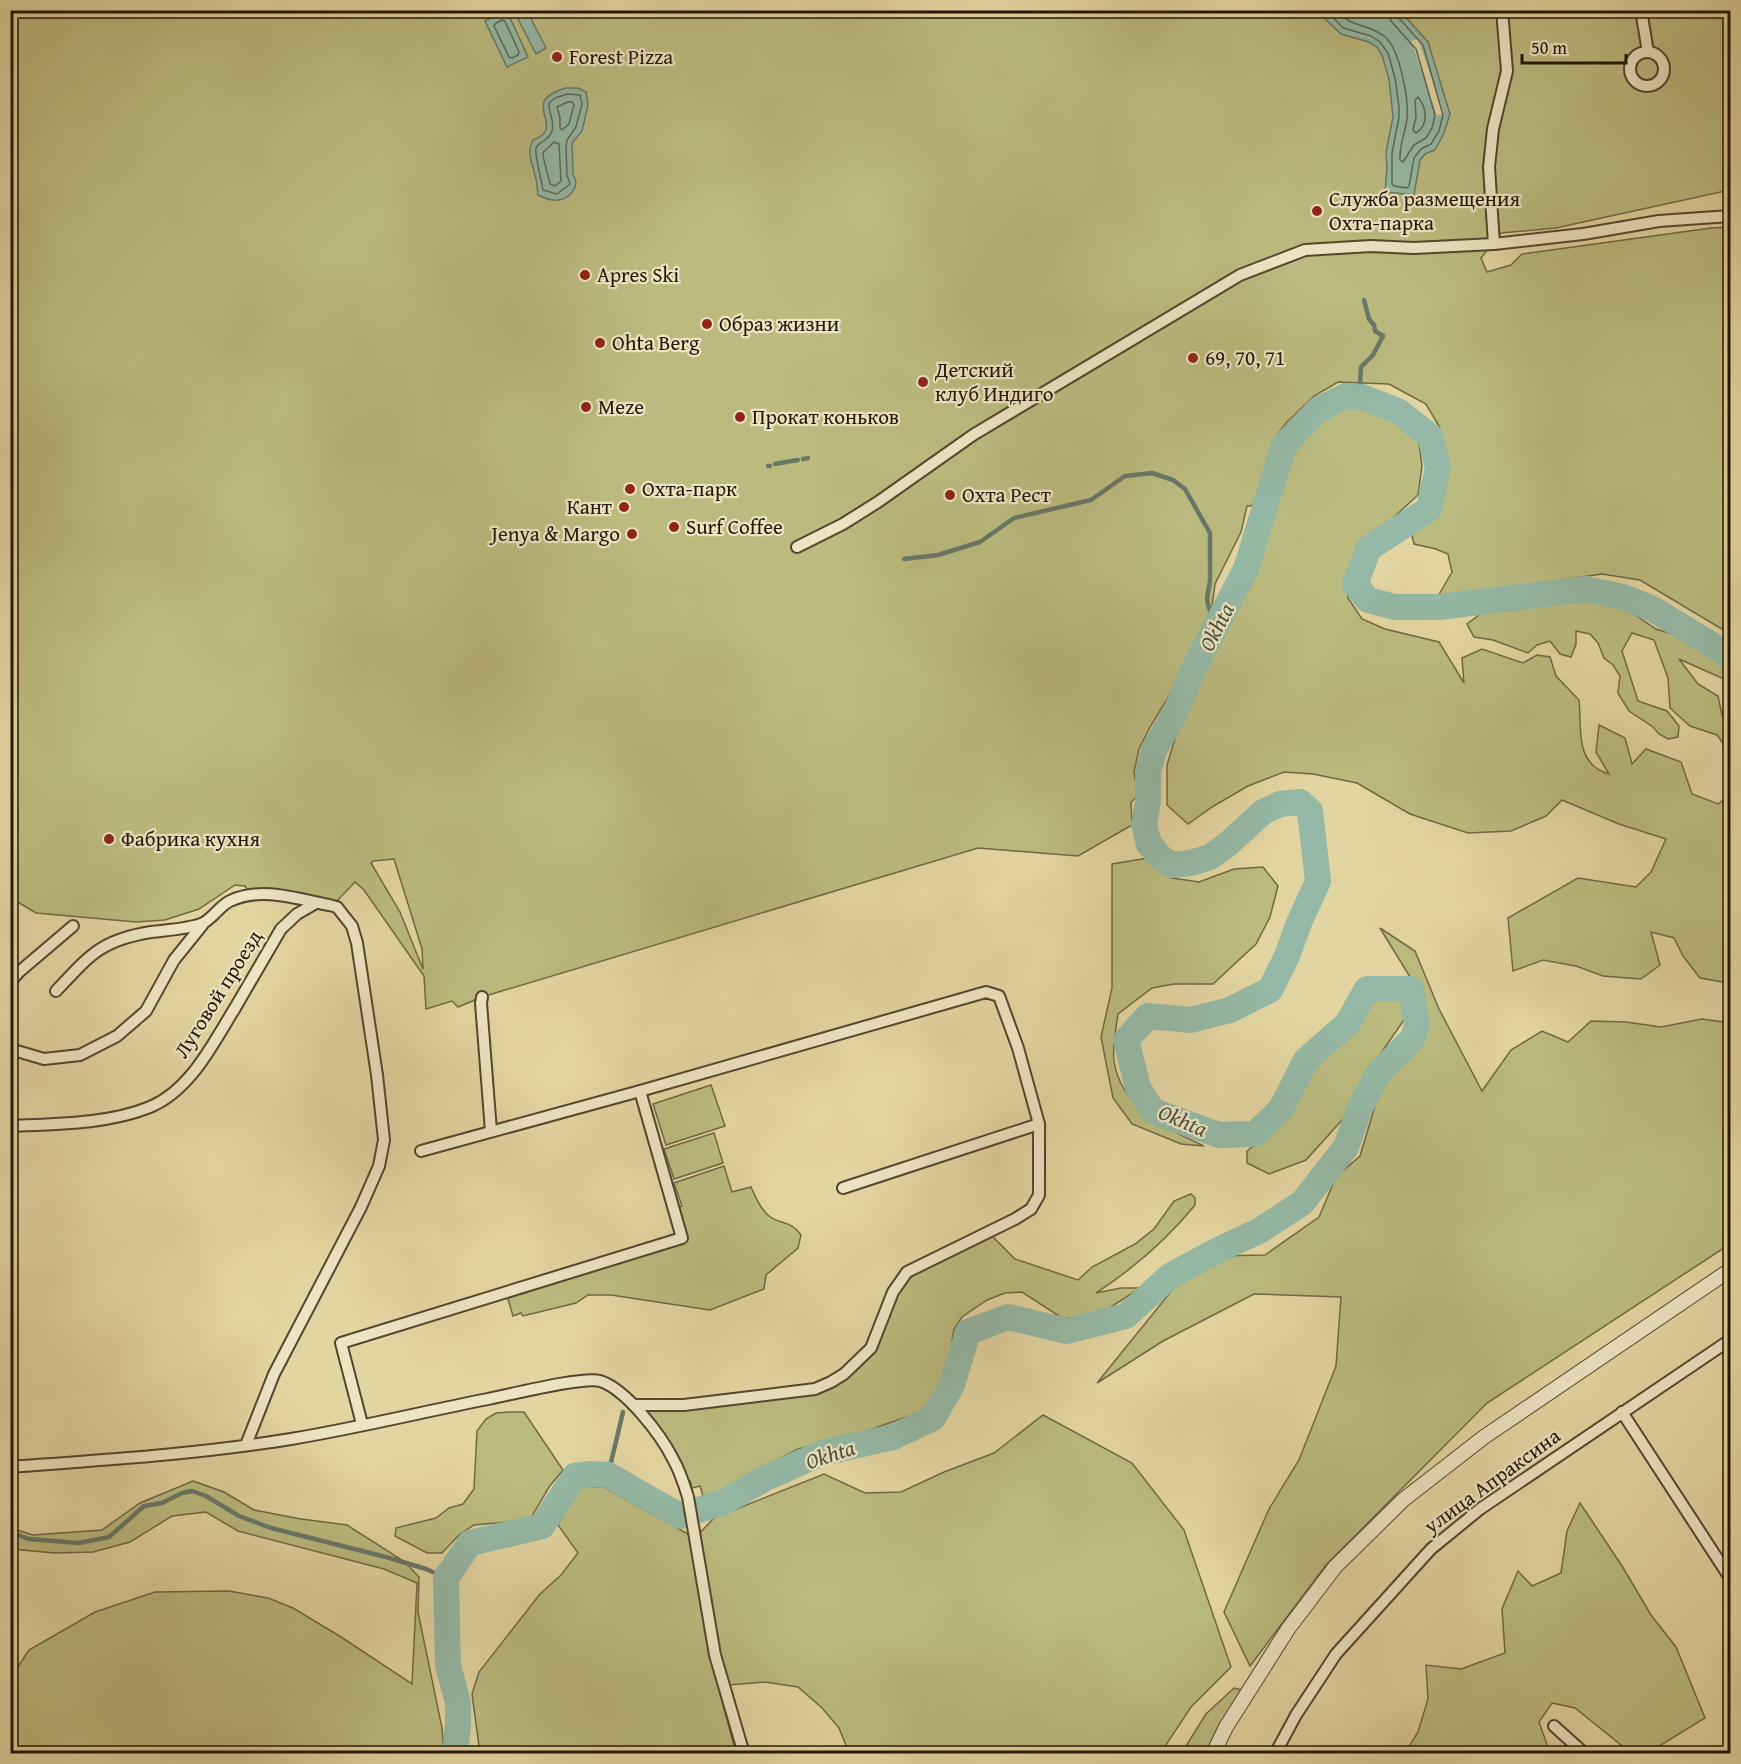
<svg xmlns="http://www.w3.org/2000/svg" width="1741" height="1764" font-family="'Gentium Book Plus',serif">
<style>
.green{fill:#bbbb7f;stroke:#706842;stroke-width:1.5;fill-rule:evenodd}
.water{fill:#95b9a6;stroke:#687866;stroke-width:1.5}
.pier{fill:#e3d5a1}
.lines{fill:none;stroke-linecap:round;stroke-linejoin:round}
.shore{stroke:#5c6856;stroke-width:1.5}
.stream{stroke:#687866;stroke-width:4.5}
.river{stroke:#95b9a6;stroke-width:26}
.minor-casing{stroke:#54462d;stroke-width:14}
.tertiary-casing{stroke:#54462d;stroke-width:16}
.minor{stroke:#ede4c2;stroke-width:10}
.tertiary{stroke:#ede4c2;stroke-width:14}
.poi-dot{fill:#8f2418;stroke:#ede4c2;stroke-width:2}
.labels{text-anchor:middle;stroke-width:4.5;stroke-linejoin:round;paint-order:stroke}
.poi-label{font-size:21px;fill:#241606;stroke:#ede4c2;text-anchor:start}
.street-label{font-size:21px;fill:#241606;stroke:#ede4c2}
.water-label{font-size:22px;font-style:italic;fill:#4c4f3e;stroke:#ede4c2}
</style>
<rect width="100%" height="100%" fill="#e3d5a1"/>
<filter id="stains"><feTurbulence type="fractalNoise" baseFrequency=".00333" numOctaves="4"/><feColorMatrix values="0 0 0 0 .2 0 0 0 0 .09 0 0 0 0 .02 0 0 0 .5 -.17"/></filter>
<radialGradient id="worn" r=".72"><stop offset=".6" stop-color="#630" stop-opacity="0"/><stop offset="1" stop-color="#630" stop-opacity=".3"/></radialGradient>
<g class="green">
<path d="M 11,11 L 1730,11 L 1730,190 L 1556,228 L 1501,233 L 1481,258 L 1487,272 L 1511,265 L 1522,254 L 1711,228 L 1730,227 L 1730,634 L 1640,580 L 1602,574 L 1437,598 L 1452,572 L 1448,554 L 1436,549 L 1414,544 L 1411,531 L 1438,512 L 1449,471 L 1439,426 L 1426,404 L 1389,384 L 1338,382 L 1314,396 L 1286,423 L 1277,435 L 1269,454 L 1261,495 L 1251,506 L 1247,506 L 1241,532 L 1215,584 L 1211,614 L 1196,638 L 1188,665 L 1150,727 L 1139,749 L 1134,772 L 1138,796 L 1131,802 L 1132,825 L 1078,856 L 978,848 L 482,997 L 458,1007 L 452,1001 L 426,1009 L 424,976 L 364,890 L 355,882 L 337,901 L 331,900 L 329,903 L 274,891 L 247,889 L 245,886 L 235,885 L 199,909 L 165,920 L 136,922 L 36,913 L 11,898 ZM 394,859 L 422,949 L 423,969 L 400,912 L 371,863 L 373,861 Z"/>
<path d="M 1355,405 L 1385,411 L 1417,428 L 1422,466 L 1418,495 L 1358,550 L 1351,564 L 1347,582 L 1348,598 L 1362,619 L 1385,629 L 1439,642 L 1464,683 L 1462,658 L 1482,649 L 1523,663 L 1537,655 L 1550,657 L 1556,676 L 1579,700 C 1582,729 1574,764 1609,774 L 1596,752 L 1599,725 L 1625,738 L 1632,764 L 1646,749 L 1681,762 L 1692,794 L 1718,804 L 1730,795 L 1730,978 L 1722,982 L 1700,978 L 1683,956 L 1674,938 L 1651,932 L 1660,965 L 1641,979 L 1603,976 L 1576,966 L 1543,960 L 1513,971 L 1508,918 L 1578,878 L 1636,887 L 1651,872 L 1666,839 L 1619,824 L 1562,800 L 1546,816 L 1511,831 L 1468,833 L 1410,814 L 1357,783 L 1313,774 L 1284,772 L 1248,786 L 1212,807 L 1188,824 L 1167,805 L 1167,765 L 1181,719 L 1220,632 L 1251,580 L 1290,458 L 1301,438 L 1318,420 L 1338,408 Z"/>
<polygon points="1576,599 1601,600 1622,606 1656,629 1691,640 1707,648 1730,664 1730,680 1726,680 1679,659 1698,684 1718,696 1722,715 1730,724 1730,753 1717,735 1690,726 1670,708 1668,678 1654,640 1632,633 1622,651 1638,701 1667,711 1679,726 1678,737 1668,739 1659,734 1653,727 1629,711 1618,693 1620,676 1613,665 1604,658 1598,643 1590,634 1576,631 1576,644 1571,657 1560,654 1550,641 1537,645 1528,653 1493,640 1474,637 1467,624 1487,609"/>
<path d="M 1148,858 L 1172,878 L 1199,882 L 1234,869 L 1263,867 L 1278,886 L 1270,917 L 1256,944 L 1213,984 L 1174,984 L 1152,988 L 1118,1014 C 1116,1029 1112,1046 1114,1061 C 1121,1108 1165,1128 1204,1146 L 1181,1144 L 1132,1124 L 1113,1098 L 1101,1037 L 1112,988 L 1112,864 Z"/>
<polygon points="1380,928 1415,951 1439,1009 1482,1091 1511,1050 1542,1031 1568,1042 1591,1021 1626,1022 1661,1027 1702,1019 1730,1023 1730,1244 1487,1403 1326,1565 1250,1666 1224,1612 1269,1509 1299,1460 1336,1366 1341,1297 1254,1294 1163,1341 1097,1383 1173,1289 1216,1256 1265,1255 1319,1217 1336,1177 1360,1156 1384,1076 1418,1041 1415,985"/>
<polygon points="1403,992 1408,1007 1406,1017 1377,1059 1342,1120 1306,1160 1269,1174 1247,1163 1247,1151 1276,1127 1315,1067 1359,1024 1375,1000 1389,993"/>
<polygon points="711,1085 725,1126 666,1145 653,1104"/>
<polygon points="714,1133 723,1163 674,1179 664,1149"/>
<path d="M 724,1166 L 732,1192 L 751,1187 C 755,1196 760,1209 769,1216 C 780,1225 791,1220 801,1235 L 798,1248 L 766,1275 L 764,1289 L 710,1310 L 611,1295 L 588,1295 L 576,1303 L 523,1316 L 521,1313 L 513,1316 L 506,1292 L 682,1238 L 674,1209 L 682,1206 L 674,1183 Z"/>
<path d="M 1191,1194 L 1195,1198 L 1195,1205 C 1166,1241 1134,1268 1096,1293 L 1121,1288 L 1140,1288 L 1108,1309 L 1084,1317 L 1062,1318 L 1022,1292 L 1005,1293 L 987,1300 L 962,1317 L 954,1329 L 948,1367 L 936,1393 L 923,1411 L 861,1433 L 798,1449 L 704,1499 L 700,1486 L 692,1488 L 690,1481 L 686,1482 L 634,1405 L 815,1389 L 871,1348 L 907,1272 L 988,1232 L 1015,1259 L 1078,1280 L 1092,1267 L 1135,1244 L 1154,1229 L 1174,1201 Z"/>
<polygon points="509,1412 524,1412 563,1470 549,1487 532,1516 518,1521 474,1525 459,1535 442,1553 427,1553 395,1536 396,1528 436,1518 449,1508 463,1504 474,1489 477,1431 486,1419 496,1413"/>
<polygon points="1043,1415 1132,1463 1184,1530 1231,1667 1191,1707 1160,1754 849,1753 839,1728 822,1708 798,1687 765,1682 718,1686 736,1753 480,1753 472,1694 479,1672 540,1594 561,1575 578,1553 558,1525 577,1486 604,1487 695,1538 714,1518 824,1474 865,1493 901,1492 944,1472 994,1453"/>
<polygon points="193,1481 224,1492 254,1510 301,1519 347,1525 405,1562 419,1577 418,1612 442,1728 444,1753 11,1753 11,1677 29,1650 95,1612 155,1592 229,1591 268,1598 293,1608 341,1637 412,1684 417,1583 384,1569 238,1531 206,1512 172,1516 130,1542 93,1552 55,1553 11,1549 11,1528 33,1535 102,1530 140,1503"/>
<polygon points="1580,1503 1622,1566 1651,1615 1676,1647 1705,1718 1648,1753 1631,1753 1575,1708 1552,1703 1539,1722 1550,1753 1405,1753 1418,1732 1428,1699 1426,1665 1461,1669 1505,1653 1502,1609 1518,1571 1532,1586 1561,1573 1567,1531"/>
<polygon points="1234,1688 1241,1690 1207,1753 1181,1754 1206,1714"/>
</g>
<g class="water">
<polygon points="507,11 528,57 507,67 485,21"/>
<polygon points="514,11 527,11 546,48 536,54"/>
<polygon points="1317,11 1395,11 1402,13 1428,42 1450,114 1444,133 1435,150 1425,154 1420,160 1414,195 1385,192 1387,168 1386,152 1393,117 1389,79 1382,55 1377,47 1369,42 1341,34"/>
<path d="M 566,88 L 578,88 L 586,92 L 588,105 L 582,131 L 572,143 L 573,175 C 581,185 570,199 558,200 C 552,201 544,198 538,195 C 537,188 537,182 535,175 C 532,161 526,154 533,140 C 569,127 516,102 566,88 Z"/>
</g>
<polygon class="pier" points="1418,39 1444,113 1437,116 1411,41"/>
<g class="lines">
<g class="shore">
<polyline points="1326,10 1343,28 1371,36 1380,42 1388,53 1395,78 1399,107 1399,117 1392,153 1392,184 1394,186 1407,188 1409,186 1414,158 1421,149 1431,144 1439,131 1443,115 1423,45 1397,16 1396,10"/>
<path d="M 1336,10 C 1351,28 1367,23 1384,36 C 1400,48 1409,100 1407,119 C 1405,133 1399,147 1400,160 L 1403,162 L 1414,145 L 1426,138 L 1432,128 L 1435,115 L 1416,49 L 1391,21 L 1388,10"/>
<polygon points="502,20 505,21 519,52 518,55 512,58 509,57 494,26 496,23"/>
<path d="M 567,94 L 580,95 L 582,104 L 576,127 L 567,140 L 566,148 L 567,175 L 570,184 L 557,194 L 543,190 C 542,183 534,152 536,148 C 539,141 549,141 552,131 C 555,120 548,112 549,103 L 555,98 Z"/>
<path d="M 1418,97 C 1427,108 1429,125 1416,133 L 1413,130 L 1416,117 L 1415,100 Z"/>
<polygon points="568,102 572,102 574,105 569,124 562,130 560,128 560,118 557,107"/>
<path d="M 554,142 L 559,144 L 561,181 L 555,186 L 550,184 C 549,178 542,156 543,153 C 544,150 552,145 554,142 Z"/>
</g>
<g class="stream">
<polyline points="1362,397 1360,384 1361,367 1373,355 1383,336 1375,331 1374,325 1369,319 1364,300"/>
<polyline points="803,459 808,458"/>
<polyline points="775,464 798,460"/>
<polyline points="768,466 770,466"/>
<polyline points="904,559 938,555 980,542 1014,518 1091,500 1125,476 1152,473 1173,480 1185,489 1210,533 1210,581 1207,598 1208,605 1216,627"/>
<polyline points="608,1475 623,1412"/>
<polyline points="10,1532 29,1539 79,1543 109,1537 144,1506 162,1503 182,1493 192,1491 206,1496 239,1516 271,1528 386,1557 426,1569 446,1578"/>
</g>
<polyline class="river" points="455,1754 458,1726 458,1703 448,1665 446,1578 470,1543 542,1526 575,1476 590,1474 608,1475 680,1516 724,1502 764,1479 822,1453 893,1437 933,1418 952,1385 968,1332 1008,1317 1067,1331 1126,1316 1170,1276 1218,1250 1259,1231 1302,1203 1346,1147 1359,1110 1378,1074 1413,1038 1417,1024 1411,989 1367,989 1347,1024 1306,1060 1281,1109 1255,1134 1219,1135 1153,1111 1138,1088 1126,1040 1148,1016 1191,1020 1230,1010 1270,990 1287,956 1299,923 1318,881 1310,811 1300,802 1280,804 1263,812 1228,844 1210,857 1191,863 1172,865 1161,858 1149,844 1144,824 1148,802 1148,773 1154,750 1176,711 1195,666 1246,569 1284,445 1318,410 1346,396 1362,397 1398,411 1430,436 1438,467 1429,509 1369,548 1355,584 1368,600 1395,607 1439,607 1586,589 1623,597 1653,609 1730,656"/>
<defs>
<g id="minor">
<polyline points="1641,10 1648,52"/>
<circle cx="1647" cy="69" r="17"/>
<polyline points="1494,244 1489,167 1493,129 1507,71 1502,10"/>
<polyline points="797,547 843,524 878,502 973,435 1240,275 1305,250 1371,246 1414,248 1494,244 1583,234 1659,221 1730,216"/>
<polyline points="10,982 19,972 73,926"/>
<path d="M 56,991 C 90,955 101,940 151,932 C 167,930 187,929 201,924 C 212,920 219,906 230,901 C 262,886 297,899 329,905 L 337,907 L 344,916 L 352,926 L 357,943 L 377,1075 L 384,1140 L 379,1166 L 361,1207 L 274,1374 L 246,1445"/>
<polyline points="482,997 481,1003 491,1131"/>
<polyline points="10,1049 44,1059 80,1055 117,1036 146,1011 174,960 203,924"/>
<path d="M 10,1126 C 55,1124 109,1124 150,1107 C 191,1090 213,1043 235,1008 C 250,982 266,955 281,929 L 297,914 L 316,903"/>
<polyline points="421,1151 640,1091 986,992 999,996 1018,1048 1039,1124 1039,1195 1031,1209 1015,1219 907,1272 893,1292 871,1348 844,1374 831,1382 815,1389 684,1405 634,1405"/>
<polyline points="843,1188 1039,1124"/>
<polyline points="1622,1412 1730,1578"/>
<polyline points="362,1424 341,1343 682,1238 640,1091"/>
<path d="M 10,1467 C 104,1460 199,1454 291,1439 C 357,1428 422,1412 488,1399 C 509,1395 583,1376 600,1381 C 626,1389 661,1435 673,1459 C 680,1471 684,1484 688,1497 L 715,1655 L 744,1754"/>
<polyline points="1554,1726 1585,1754"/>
<polyline points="1275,1754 1296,1715 1336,1654 1431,1549 1480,1509 1730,1340"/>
<polyline points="1725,1754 1730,1750"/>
</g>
<polyline id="tertiary" points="1213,1754 1226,1727 1288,1629 1335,1567 1403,1500 1484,1437 1730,1270"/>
</defs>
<use href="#minor" class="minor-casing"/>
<use href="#tertiary" class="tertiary-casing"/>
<use href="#minor" class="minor"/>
<use href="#tertiary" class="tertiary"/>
</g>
<g class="poi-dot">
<circle cx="557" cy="57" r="6"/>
<circle cx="1317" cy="211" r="6"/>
<circle cx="585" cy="275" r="6"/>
<circle cx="707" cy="324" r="6"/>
<circle cx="600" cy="343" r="6"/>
<circle cx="1193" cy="358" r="6"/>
<circle cx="923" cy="382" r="6"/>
<circle cx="586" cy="407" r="6"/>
<circle cx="740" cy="417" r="6"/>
<circle cx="630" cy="489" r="6"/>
<circle cx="950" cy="495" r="6"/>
<circle cx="624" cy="507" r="6"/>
<circle cx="674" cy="527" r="6"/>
<circle cx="632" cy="534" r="6"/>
<circle cx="109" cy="839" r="6"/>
</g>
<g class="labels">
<g class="poi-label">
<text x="569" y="64">Forest Pizza</text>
<text x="1329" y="206">Служба размещения<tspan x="1329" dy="24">Охта-парка</tspan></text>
<text x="597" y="282">Apres Ski</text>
<text x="719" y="331">Образ жизни</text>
<text x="612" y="350">Ohta Berg</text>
<text x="1205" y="365">69, 70, 71</text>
<text x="935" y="377">Детский<tspan x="935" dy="24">клуб Индиго</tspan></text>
<text x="598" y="414">Meze</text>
<text x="752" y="424">Прокат коньков</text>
<text x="642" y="496">Охта-парк</text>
<text x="962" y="502">Охта Рест</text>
<text x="612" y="514" text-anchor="end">Кант</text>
<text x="686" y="534">Surf Coffee</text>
<text x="620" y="541" text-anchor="end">Jenya &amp; Margo</text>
<text x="121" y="846">Фабрика кухня</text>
</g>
<g class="street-label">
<text transform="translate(218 994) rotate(-58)" y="7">Луговой проезд</text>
<text transform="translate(1492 1481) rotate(-36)" y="7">улица Апраксина</text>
</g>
<g class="water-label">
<text transform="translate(1216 627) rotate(-63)" y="8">Okhta</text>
<text transform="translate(1183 1120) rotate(23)" y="8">Okhta</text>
<text transform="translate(830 1454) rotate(-18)" y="8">Okhta</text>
</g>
</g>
<rect width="1741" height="1764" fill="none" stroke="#e3d5a1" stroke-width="36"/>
<rect x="12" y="12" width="1717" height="1740" fill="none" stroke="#241606" stroke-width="3"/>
<rect x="18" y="18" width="1705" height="1728" fill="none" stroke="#241606" stroke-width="1.5"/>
<path d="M1522 54v9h104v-9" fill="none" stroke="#241606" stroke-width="3"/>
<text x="1531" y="54" font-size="18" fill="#241606" stroke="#ede4c2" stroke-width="4.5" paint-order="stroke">50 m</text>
<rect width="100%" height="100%" filter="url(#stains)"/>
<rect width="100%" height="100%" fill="url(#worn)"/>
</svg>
